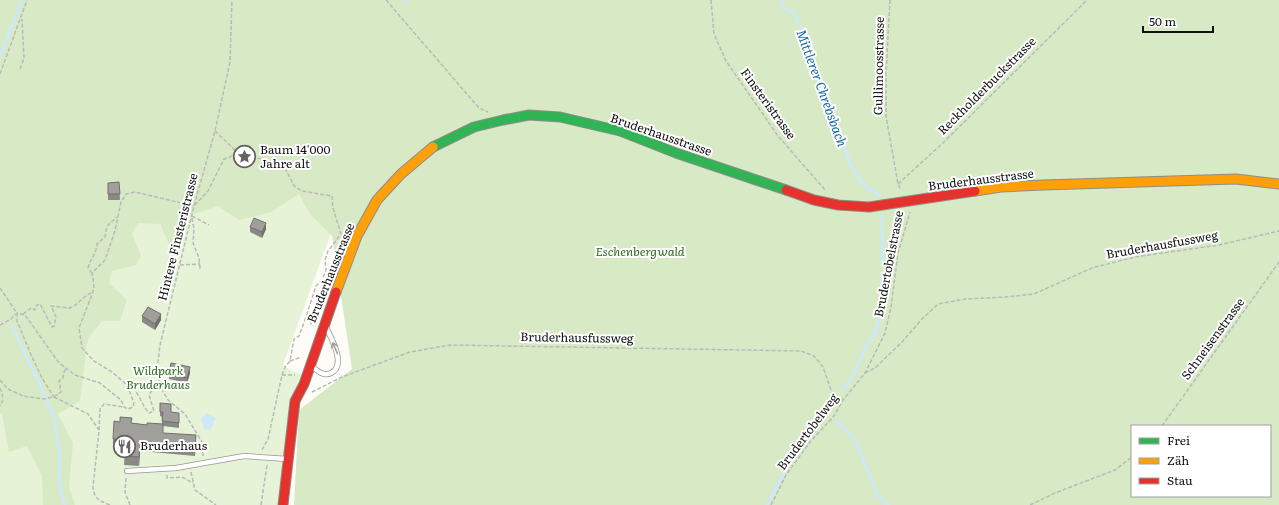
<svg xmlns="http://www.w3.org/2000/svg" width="1279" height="505" font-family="Literata,serif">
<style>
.green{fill:#e7f3d7}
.forest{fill:#d8eac5;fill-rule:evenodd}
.water{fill:#cde8f7}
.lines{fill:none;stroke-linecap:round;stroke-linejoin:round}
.stream{stroke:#cde8f7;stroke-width:3}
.lane-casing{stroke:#979795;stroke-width:6}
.fast-casing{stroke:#8e8d8b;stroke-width:11}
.slow-casing{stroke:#8e8d8b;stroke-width:11}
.jam-casing{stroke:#8e8d8b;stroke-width:11}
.path{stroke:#b9b9b8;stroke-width:1.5;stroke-dasharray:4 2;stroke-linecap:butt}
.lane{stroke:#fffffe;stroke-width:4.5}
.fast{stroke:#30b455;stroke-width:9}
.slow{stroke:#ff9f0a;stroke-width:9}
.jam{stroke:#e5322d;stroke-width:9}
.wall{fill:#8a8986}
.shaded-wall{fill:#716f6d}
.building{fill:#a19f9c;stroke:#716f6d}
.oneway{stroke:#a0a09f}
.labels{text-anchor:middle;stroke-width:4;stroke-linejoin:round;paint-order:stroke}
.street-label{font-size:12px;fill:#111;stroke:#fff}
.poi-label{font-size:12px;fill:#111;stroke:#fff;text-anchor:start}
.park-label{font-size:12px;font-style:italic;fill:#2f6b1f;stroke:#fff}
.water-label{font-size:13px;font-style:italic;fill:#1768a6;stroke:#fff}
</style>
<rect width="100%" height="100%" fill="#fdfcf7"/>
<polygon class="green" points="227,169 331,198 330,236 283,365 292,371 307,376 304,384 283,505 0,505 0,407 12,238"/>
<path class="forest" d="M 0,0 L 1279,0 L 1279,505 L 294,505 L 299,410 L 352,369 L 332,236 L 309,213 L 299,194 L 271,212 L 239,220 L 218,206 L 186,217 L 174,256 L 160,224 L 138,223 L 132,234 L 141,255 L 136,265 L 112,271 L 109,283 L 127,300 L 120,321 L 102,321 L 88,338 L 80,401 L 58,414 L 73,443 L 69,487 L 75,505 L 43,505 L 42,476 L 27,446 L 9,452 L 2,414 L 0,414 ZM 1132,426 L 1270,426 L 1270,496 L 1132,496 Z"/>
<polygon class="water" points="207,413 216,418 211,429 206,430 204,429 201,418"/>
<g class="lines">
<g class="stream">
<polyline points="783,0 782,7 794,13 809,47 823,97 830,107 850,163 862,184 880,195"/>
<polyline points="405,3 406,0"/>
<polyline points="0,56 22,0"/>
<polyline points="882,262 882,215"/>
<polyline points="12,327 45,396"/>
<polyline points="842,390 853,376 865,348 875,333 879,318 882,276"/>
<polyline points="46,399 55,421 60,458 59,485 65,505"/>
<polyline points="836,421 855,440 878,496 888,505"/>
<polyline points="767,505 807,430 824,418 837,401"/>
</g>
<defs>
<g id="lane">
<path d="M 311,366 C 317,370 323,377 331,373 C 347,365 331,338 326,327"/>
<polyline points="127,471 176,468 244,456 287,459"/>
</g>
<polyline id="fast" points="433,147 474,127 503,120 529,115 560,117 620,131 676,153 786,190"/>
<g id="slow">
<polyline points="975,191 1001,187 1043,185 1236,179 1279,184"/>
<polyline points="336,292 357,236 377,200 401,174 433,147"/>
</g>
<g id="jam">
<polyline points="786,190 814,200 838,205 869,207 975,191"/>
<polyline points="283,505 295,401 304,384 336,292"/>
</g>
</defs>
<use href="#lane" class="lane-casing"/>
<use href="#fast" class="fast-casing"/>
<use href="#slow" class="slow-casing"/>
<use href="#jam" class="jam-casing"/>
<g class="path">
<polyline points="386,0 479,108 488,112"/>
<polyline points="711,0 714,34 726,61 778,136 826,191"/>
<polyline points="890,0 886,74 886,116 898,184 901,190"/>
<polyline points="20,69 24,58 22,19"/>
<polyline points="0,74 27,0"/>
<polyline points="215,131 238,153"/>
<polyline points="898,184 943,143 1087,0"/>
<polyline points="192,216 209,225"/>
<polyline points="192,218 194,229 193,243 199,258 200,269"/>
<polyline points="180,265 200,264"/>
<path d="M 92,273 L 88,268 C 91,257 96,255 97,244 L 105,237 L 107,226 L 117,217"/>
<polyline points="0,288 17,313 17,321 32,357 42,378 54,397"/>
<polyline points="23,314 31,308 35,310 37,305 40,304 52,327 54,326 56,317 51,306 69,308 73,307 87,295 93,292"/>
<polyline points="0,325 11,319 17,313 25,315 59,363 75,375 100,383 121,400 124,407 128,409 133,407 134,403 127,385 112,372 94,361 82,348 79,328 93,292 94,285 92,273 105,260 115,231 121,202 126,194 135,192 194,206 208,191 224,159 238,154 271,161 284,166 294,186 302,191 332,196 333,208 341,234 328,251 325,260 326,270 322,280 316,286 306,317 311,321 311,325"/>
<polyline points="290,361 301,357"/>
<polyline points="865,373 875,368 902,342 922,319 938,304 965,299 1006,297 1034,294 1092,268 1135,257 1219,245 1279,231"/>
<polyline points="282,375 295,375"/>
<polyline points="0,380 8,389 23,396 43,399 54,397 61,392 59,381 63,378 64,372 67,368"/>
<path d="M 127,385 C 139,389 141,405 149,413 L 154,411 L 149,395 L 153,389 L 159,386"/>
<path d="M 0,388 C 3,394 4,401 0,406"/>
<polyline points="312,392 342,377 410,352 450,345 801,351 814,356 823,367 832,393 843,400"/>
<polyline points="54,397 88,414 99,430"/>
<polyline points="1162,426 1279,262"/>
<polyline points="262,450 268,439 282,375 285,367 290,361 294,339 299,336 306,317"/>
<polyline points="203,456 202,442 185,414 168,400 160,386 157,370 160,345 194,206 215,131 230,62 232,0"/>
<polyline points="191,472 195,490 216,505"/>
<polyline points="167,475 167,478 182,477 193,483"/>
<polyline points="126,478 125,492 130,505"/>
<path d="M 110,505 C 100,501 94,499 93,487 L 99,431 L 100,409 L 104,404 L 124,407"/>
<polyline points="261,505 267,465"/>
<polyline points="771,505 786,475 810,442 834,416 843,400 865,373 885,333 891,307 898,253 910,212"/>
<polyline points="1030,505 1055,493 1115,470 1132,457"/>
</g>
<use href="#lane" class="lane"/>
<use href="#fast" class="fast"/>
<use href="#slow" class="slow"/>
<use href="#jam" class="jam"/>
</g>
<g class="wall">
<polygon points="119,182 120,200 108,200 108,183"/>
<polygon points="250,227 266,229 262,238 250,232"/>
<polygon points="142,316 161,320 155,330 142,322"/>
<polygon points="169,373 190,373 187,383 169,379"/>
<polygon points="160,412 171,412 179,418 179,428 163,426 163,433 196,444 195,456 140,451 139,466 124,465 125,449 113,448 113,439 132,423 147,425 162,424 162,417 160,416"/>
</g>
<g class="shaded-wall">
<polygon points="266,223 266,229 262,238 262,232"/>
<polygon points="161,314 161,320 155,330 155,324"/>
<polygon points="190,367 190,373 187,383 187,378"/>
<polygon points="140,442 140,451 139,466 139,457"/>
</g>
<g class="building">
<polygon points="119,182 120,194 108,194 108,183"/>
<polygon points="254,218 266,223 262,232 250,227"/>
<polygon points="148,307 161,314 155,324 142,316"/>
<polygon points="171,363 190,367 187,378 169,373"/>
<polygon points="160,403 171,404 171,412 179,413 179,423 162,421 163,412 160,412"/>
<polygon points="120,417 132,418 131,423 147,425 147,423 163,424 163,433 196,435 195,447 140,442 139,457 124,456 125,440 113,439 114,421 120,422"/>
</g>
<defs><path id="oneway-shaft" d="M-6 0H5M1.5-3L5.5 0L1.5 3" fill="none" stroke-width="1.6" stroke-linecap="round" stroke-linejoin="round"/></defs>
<use class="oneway" href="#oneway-shaft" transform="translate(335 348) rotate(-113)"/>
<defs>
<symbol id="sight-ring" viewBox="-11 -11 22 22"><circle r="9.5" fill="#fff" stroke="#646362" stroke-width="1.5"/><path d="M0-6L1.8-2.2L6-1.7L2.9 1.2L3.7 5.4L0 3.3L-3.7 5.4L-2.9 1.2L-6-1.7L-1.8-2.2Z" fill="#646362"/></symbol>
<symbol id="restaurant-ring" viewBox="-11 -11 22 22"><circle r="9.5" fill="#fff" stroke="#646362" stroke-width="1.5"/><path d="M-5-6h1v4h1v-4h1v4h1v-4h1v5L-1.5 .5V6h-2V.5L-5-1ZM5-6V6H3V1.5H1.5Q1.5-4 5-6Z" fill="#646362"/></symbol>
</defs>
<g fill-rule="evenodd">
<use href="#sight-ring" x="232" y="144" width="25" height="25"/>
<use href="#restaurant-ring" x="112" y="434" width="25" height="25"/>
</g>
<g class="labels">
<g class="street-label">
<text transform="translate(879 66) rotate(-89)" y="4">Gullimoosstrasse</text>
<text transform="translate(987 86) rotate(-45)" y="4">Reckholderbuckstrasse</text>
<text transform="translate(768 104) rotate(54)" y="4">Finsteristrasse</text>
<text transform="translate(661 135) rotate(19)" y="4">Bruderhausstrasse</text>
<text transform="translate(981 180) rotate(-7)" y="4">Bruderhausstrasse</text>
<text transform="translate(178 237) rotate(-76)" y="4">Hintere Finsteristrasse</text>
<text transform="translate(1162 245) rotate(-10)" y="4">Bruderhausfussweg</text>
<text transform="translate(889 264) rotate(-79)" y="4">Brudertobelstrasse</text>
<text transform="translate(331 273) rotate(-68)" y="4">Bruderhausstrasse</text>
<text transform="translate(577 338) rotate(1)" y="4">Bruderhausfussweg</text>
<text transform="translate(1213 339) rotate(-54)" y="4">Schneisenstrasse</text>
<text transform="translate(808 432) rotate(-53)" y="4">Brudertobelweg</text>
</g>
<g class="poi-label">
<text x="260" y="154">Baum 14'000<tspan x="260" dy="14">Jahre alt</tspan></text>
<text x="140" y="450">Bruderhaus</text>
</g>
<g class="park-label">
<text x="640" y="256">Eschenbergwald</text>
<text x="158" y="375">Wildpark<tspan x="158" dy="14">Bruderhaus</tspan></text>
</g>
<g class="water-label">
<text transform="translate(822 88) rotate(70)" y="5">Mittlerer Chrebsbach</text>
</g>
</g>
<rect x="1131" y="425" width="140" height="72" fill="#ffffff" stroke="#a0a0a0"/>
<rect x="1139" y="438" width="20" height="6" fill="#30b455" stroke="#a0a0a0"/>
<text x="1167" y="445" font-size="12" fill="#111111">Frei</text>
<rect x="1139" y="458" width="20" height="6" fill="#ff9f0a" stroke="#a0a0a0"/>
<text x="1167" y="465" font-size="12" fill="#111111">Zäh</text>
<rect x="1139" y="478" width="20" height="6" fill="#e5322d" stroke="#a0a0a0"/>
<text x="1167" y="485" font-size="12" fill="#111111">Stau</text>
<path d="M1143 26v6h70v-6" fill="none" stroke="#111111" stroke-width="2"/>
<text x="1149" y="26" font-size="12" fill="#111111" stroke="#ffffff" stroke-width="3" paint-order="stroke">50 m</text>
</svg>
